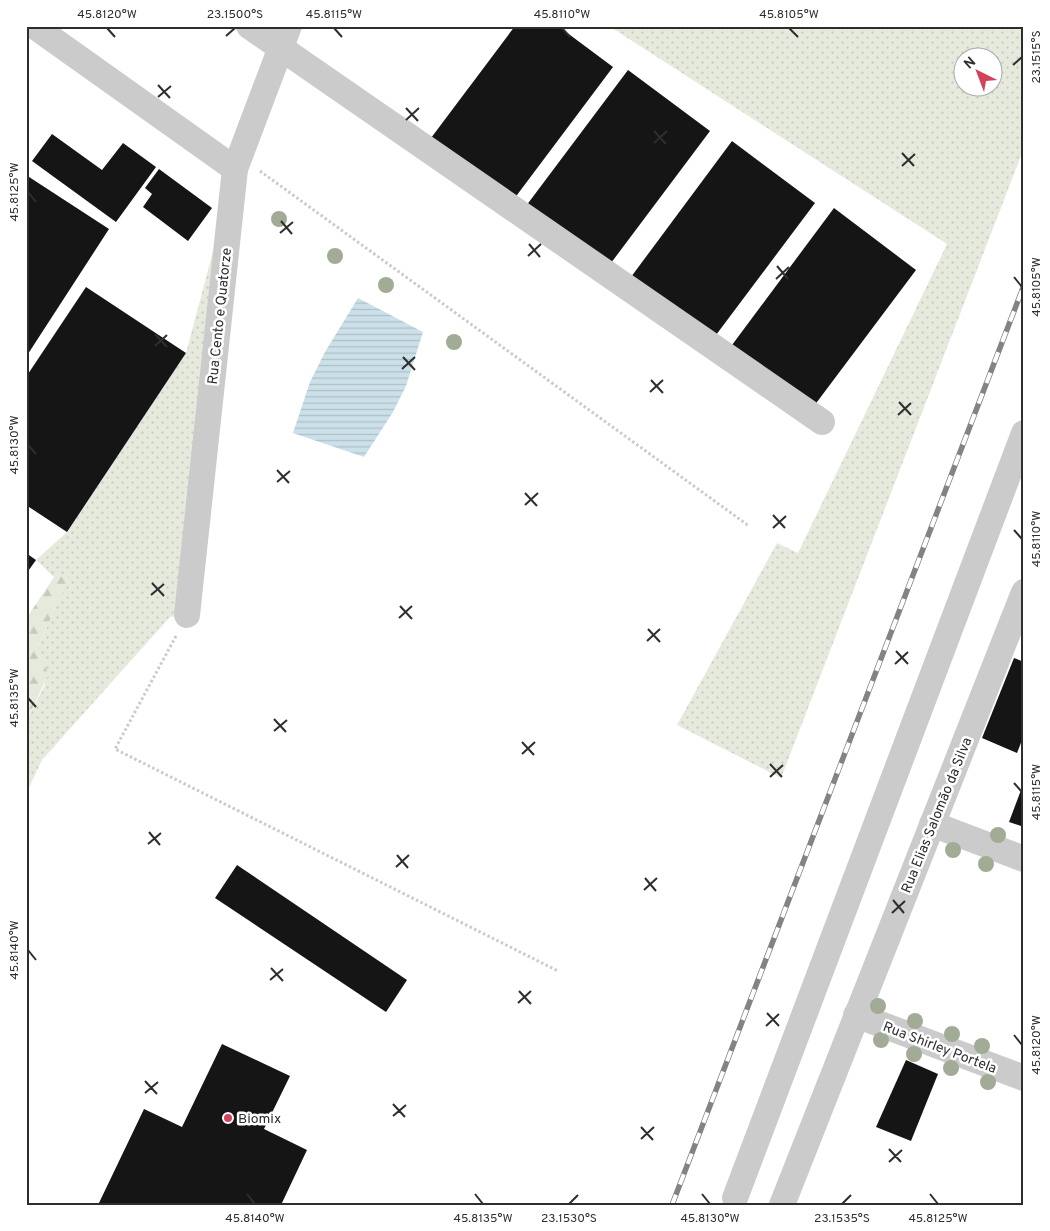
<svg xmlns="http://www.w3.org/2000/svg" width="1050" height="1231" font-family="Overpass,sans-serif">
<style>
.grass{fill:url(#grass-dots);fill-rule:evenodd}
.forest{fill:url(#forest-firs)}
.water{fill:url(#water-rules)}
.building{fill:#151515}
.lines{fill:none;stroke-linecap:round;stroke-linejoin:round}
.path{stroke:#cbcbcb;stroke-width:3;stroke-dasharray:2.5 2.5;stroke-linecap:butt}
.minor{stroke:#cbcbcb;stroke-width:26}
.rail-casing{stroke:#838383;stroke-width:5.5}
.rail{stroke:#fff;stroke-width:4;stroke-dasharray:11;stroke-linecap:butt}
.tree{fill:#a2ab96}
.ticks{fill:none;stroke:#2e2e2e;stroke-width:2}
.poi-dot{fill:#d3425b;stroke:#fff;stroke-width:2}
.labels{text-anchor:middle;stroke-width:5;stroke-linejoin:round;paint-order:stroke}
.street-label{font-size:14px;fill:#2e2e2e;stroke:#fff}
.poi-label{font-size:14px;fill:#2e2e2e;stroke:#fff;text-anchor:start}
.neatline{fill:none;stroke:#2e2e2e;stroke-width:2}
.ticks-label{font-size:12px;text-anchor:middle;fill:#2e2e2e}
</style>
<defs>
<pattern id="grass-dots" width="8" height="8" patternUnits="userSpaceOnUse" patternTransform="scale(1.25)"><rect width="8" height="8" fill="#e6eadd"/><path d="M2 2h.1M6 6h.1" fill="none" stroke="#c6c9be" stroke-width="1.8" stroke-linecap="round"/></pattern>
<pattern id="forest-firs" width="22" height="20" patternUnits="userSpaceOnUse" patternTransform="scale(1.25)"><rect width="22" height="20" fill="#e6eadd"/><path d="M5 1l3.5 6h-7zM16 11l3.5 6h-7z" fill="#c6c9be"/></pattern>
<pattern id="water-rules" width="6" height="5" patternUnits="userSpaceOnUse" patternTransform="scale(1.25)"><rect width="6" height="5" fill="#cbe0e8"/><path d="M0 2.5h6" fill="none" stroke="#afc0c7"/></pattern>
</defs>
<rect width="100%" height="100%" fill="#fff"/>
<g class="grass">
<path d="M 609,26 L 1024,26 L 1024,148 L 781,778 L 677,725 L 777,543 L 798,553 L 947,244 ZM 962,58 L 992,58 L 992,88 L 962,88 Z"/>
<polygon points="235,169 187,615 170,617 42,760 26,794 26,721 45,685 42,660 37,650 55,608 59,574 54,577 36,560 67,532 186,353"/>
</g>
<polygon class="forest" points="59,574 64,574 68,577 69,581 55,608 37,650 46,667 48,676 26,721 26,619 54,577"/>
<polygon class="water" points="358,298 423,332 406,386 393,412 364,457 293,433 310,382 325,352"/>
<g class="building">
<polygon points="515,26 558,26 613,67 511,203 428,142"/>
<polygon points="628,70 710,131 608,267 526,206"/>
<polygon points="52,134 102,170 123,143 156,167 116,222 32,161"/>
<polygon points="732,141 815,203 713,339 631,277"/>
<polygon points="159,169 212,208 188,241 143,207 152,194 145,188"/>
<polygon points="26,175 109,229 26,357"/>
<polygon points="834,208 916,270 814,406 732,345"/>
<polygon points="86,287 186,353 67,532 26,505 26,377"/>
<polygon points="26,553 36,560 26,574"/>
<polygon points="1014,658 1024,662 1024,735 1017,753 982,738"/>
<polygon points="1024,782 1024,827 1009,822"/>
<polygon points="237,865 407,980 386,1012 215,898"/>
<polygon points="222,1044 290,1076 264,1129 307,1150 281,1205 98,1205 144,1109 182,1127"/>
<polygon points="906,1060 938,1074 911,1141 876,1127"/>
</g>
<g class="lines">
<g class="path">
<polyline points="260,171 749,526"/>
<polyline points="176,636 115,749 558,971"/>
</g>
<g class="minor">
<polyline points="34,26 235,169"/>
<polyline points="249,26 822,422"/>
<polyline points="187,615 235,169 289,26"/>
<polyline points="932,824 1024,859"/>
<polyline points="856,1015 1024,1078"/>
<polyline points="735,1198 1024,433"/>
<polyline points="782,1205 1024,592"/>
</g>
<defs>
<polyline id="rail" points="672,1205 1024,285"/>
</defs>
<use href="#rail" class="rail-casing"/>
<use href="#rail" class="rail"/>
</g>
<g class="tree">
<circle cx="279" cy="219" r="8"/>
<circle cx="335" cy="256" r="8"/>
<circle cx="386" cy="285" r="8"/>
<circle cx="454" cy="342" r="8"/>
<circle cx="998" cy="835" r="8"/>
<circle cx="953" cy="850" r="8"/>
<circle cx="986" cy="864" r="8"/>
<circle cx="878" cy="1006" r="8"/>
<circle cx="915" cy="1021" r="8"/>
<circle cx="952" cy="1034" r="8"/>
<circle cx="881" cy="1040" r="8"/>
<circle cx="982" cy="1046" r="8"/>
<circle cx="914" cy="1054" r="8"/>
<circle cx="951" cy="1068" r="8"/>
<circle cx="988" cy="1082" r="8"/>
</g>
<path class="ticks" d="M 107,28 L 115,37M 334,28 L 342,37M 562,28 L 570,37M 789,28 L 798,37M 226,36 L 235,28M 1013,65 L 1022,57M 158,85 L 170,98M 158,97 L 171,86M 406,108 L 418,121M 406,120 L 419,108M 654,131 L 666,144M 654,143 L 667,131M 902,153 L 914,166M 902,166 L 915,154M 28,192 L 36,202M 281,221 L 292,234M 280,233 L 293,222M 529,244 L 540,257M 528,256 L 541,244M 777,266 L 788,279M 1014,277 L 1022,287M 776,279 L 789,267M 155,334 L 167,347M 155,346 L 167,335M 403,357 L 415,370M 402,369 L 415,357M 651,380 L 663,393M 650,392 L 663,380M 899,402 L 911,415M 898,415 L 911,403M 28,445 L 36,454M 277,470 L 289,483M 277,482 L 290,471M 525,493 L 537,506M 525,505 L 538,493M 773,515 L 785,528M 773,528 L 786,516M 1014,530 L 1022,539M 152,583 L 164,596M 151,595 L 164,584M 400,606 L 412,619M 399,618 L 412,606M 648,629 L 660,642M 647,641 L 660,629M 896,651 L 908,664M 895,664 L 908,652M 28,698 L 36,707M 274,719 L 286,732M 274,731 L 287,720M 522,742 L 534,755M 522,754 L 535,742M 770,764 L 782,777M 770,777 L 783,765M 1014,783 L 1022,792M 149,832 L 160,845M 148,844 L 161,833M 397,855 L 408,868M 396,867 L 409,855M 645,878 L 656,891M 644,890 L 657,878M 893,900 L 904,913M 892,913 L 905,901M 28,950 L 36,960M 271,968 L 283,981M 270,980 L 283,969M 519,991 L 531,1004M 518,1003 L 531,991M 767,1013 L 779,1026M 766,1026 L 779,1014M 1014,1035 L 1022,1045M 145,1081 L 157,1094M 145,1093 L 158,1082M 393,1104 L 405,1117M 393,1116 L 406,1105M 641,1127 L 653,1140M 641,1139 L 654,1127M 889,1149 L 901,1162M 889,1162 L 902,1150M 247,1194 L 255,1204M 475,1194 L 483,1204M 702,1194 L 710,1204M 930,1194 L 938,1204M 569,1204 L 578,1195M 842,1204 L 851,1195"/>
<circle class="poi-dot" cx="228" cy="1118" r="5"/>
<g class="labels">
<g class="street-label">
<text transform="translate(219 316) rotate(-84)" y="5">Rua Cento e Quatorze</text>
<text transform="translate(936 815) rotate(-68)" y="5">Rua Elias Salomão da Silva</text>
<text transform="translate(940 1047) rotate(21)" y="5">Rua Shirley Portela</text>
</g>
<g class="poi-label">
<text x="238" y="1123">Biomix</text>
</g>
</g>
<rect width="1050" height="1231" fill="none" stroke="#ffffff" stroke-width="55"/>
<g transform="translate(978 72) rotate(318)"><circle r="24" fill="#ffffff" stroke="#ababab"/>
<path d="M0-4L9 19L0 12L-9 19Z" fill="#d3425b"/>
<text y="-8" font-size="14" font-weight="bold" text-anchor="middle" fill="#2e2e2e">N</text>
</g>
<rect x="28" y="28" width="994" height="1176" class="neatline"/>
<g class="ticks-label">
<text x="107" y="18">45.8120°W</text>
<text x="235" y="18">23.1500°S</text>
<text x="334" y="18">45.8115°W</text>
<text x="562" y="18">45.8110°W</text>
<text x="789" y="18">45.8105°W</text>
<text transform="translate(1036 57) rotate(-90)" y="4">23.1515°S</text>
<text transform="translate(14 192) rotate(-90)" y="4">45.8125°W</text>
<text transform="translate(1036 287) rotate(-90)" y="4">45.8105°W</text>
<text transform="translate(14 445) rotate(-90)" y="4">45.8130°W</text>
<text transform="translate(1036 539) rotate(-90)" y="4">45.8110°W</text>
<text transform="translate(14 698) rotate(-90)" y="4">45.8135°W</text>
<text transform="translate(1036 792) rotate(-90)" y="4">45.8115°W</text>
<text transform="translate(14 950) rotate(-90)" y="4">45.8140°W</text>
<text transform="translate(1036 1045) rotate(-90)" y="4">45.8120°W</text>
<text x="255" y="1222">45.8140°W</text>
<text x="483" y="1222">45.8135°W</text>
<text x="569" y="1222">23.1530°S</text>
<text x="710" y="1222">45.8130°W</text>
<text x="842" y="1222">23.1535°S</text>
<text x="938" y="1222">45.8125°W</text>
</g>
</svg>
